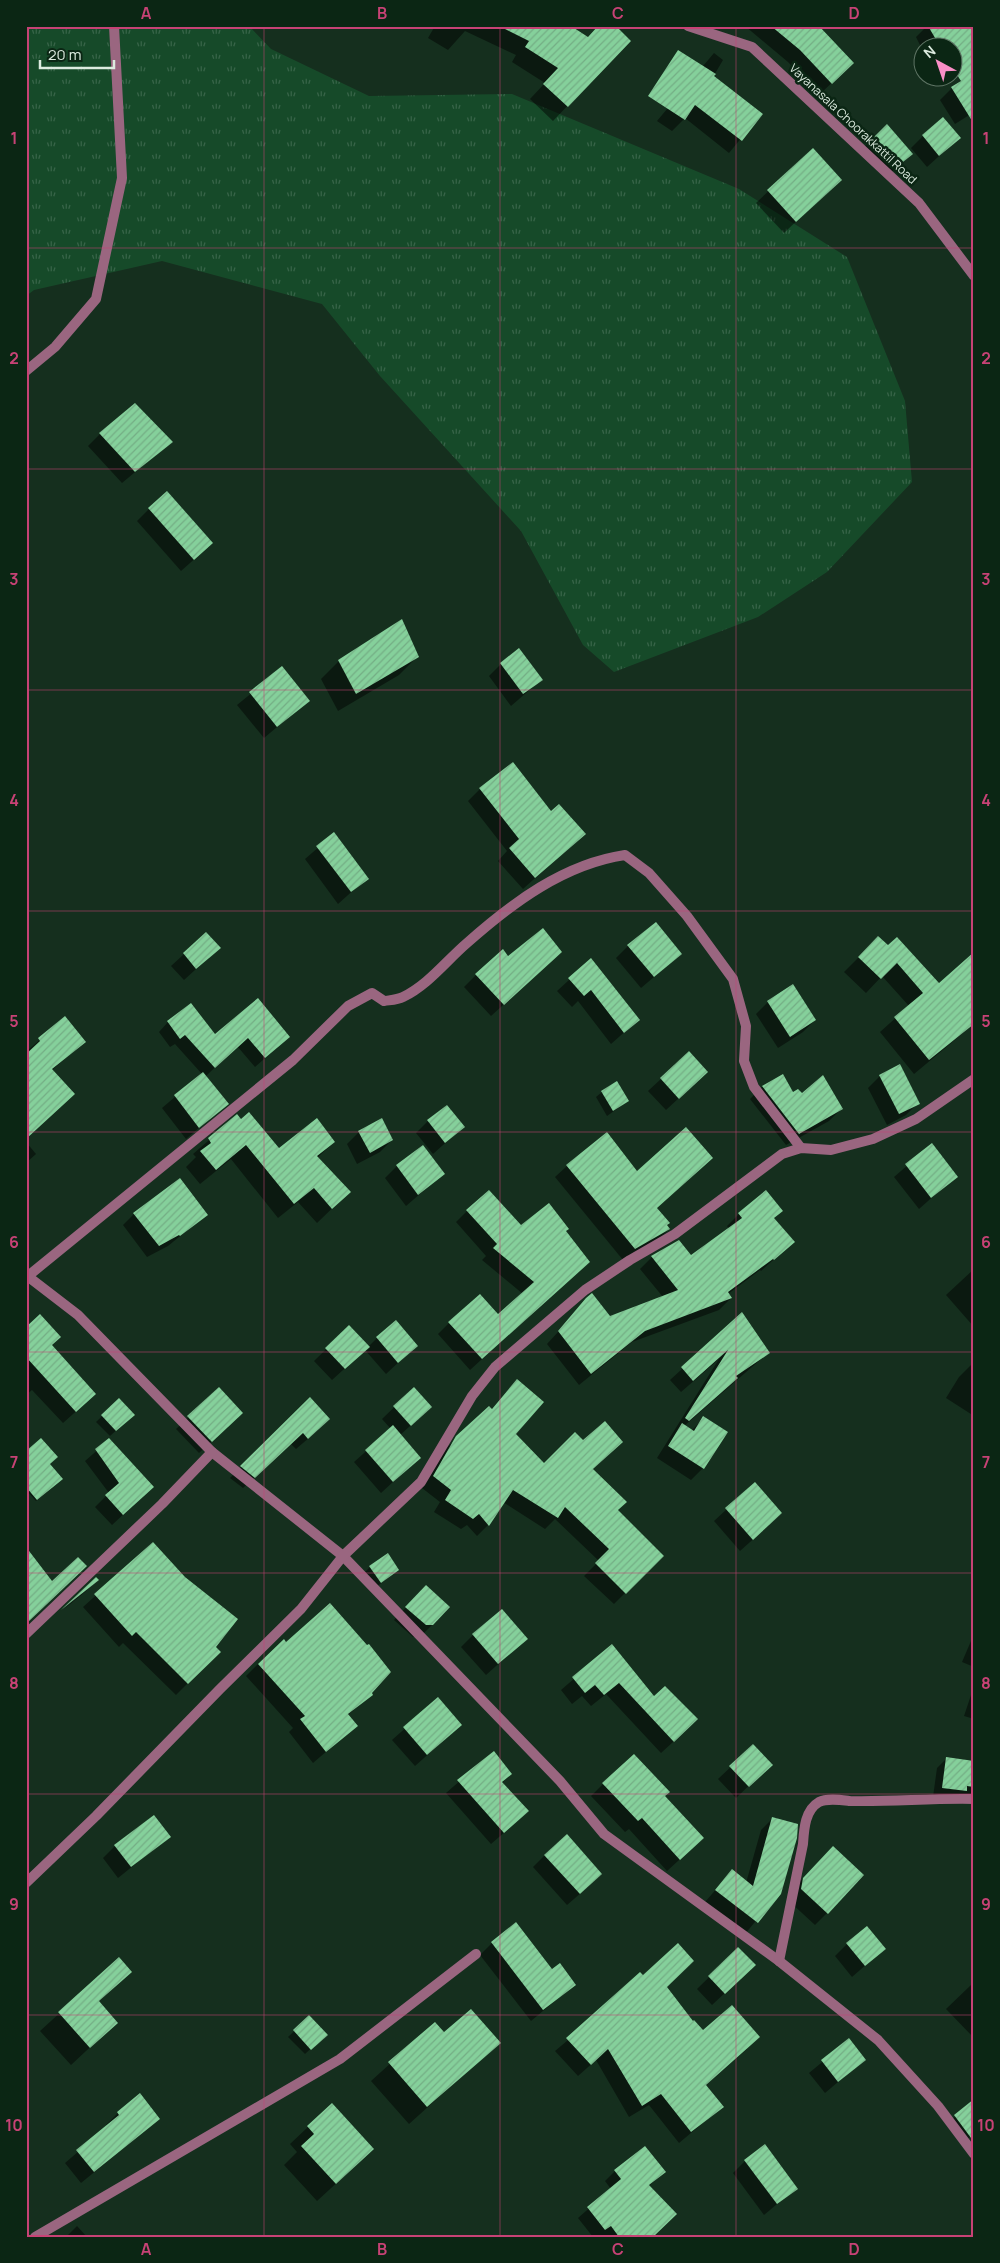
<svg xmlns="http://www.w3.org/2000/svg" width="1000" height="2263" font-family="Manrope,sans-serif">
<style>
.grass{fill:url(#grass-tufts)}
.shadow{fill:#0007}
.building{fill:url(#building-hatch)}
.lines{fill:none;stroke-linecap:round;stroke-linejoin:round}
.street{stroke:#9a6680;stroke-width:10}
.grid{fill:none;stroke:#c74275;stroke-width:1;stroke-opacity:0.55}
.labels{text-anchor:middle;stroke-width:5;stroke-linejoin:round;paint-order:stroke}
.street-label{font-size:12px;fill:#dcebdf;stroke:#0b2614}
.neatline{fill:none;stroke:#c74275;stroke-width:2}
.grid-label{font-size:16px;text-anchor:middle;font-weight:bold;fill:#c74275}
</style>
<defs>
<pattern id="grass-tufts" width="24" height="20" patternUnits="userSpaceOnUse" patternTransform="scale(1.25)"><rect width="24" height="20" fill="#164a29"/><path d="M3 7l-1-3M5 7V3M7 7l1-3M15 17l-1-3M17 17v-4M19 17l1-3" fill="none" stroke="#376448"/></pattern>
<pattern id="building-hatch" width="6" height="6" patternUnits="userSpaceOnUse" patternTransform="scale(1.25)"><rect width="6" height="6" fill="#85d09b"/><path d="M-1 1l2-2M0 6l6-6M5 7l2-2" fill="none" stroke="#74ae85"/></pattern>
</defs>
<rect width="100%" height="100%" fill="#152f1e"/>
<polygon class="grass" points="26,26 249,26 271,49 369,96 512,94 739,189 847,257 905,401 912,482 827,572 758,617 614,672 583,645 521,531 380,376 322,304 162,261 34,290 26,296"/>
<g class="shadow">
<polygon points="435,26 569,26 588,38 629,41 553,121 530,99 545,83 512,62 516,55 465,31 448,50 428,38"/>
<polygon points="745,26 818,26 840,75 819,95 788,62"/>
<polygon points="927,26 969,26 971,61 952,72 952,48 922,49 916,37"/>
<polygon points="714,53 723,60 713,77 761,114 729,153 685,118 672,131 657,121"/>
<polygon points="952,88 974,112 955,124 940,100"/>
<polygon points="923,136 959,138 927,167 911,148"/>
<polygon points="873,138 911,154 886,177 861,150"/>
<polygon points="812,150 828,191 784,233 756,203"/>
<polygon points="100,434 171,442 122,483 88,446"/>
<polygon points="149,509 199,555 181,571 137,521"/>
<polygon points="417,657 399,675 338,711 321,679 339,661"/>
<polygon points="501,664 541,680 511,706 489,676"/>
<polygon points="282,668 308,701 264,738 237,705"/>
<polygon points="480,789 584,834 523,889 498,861 507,851 468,801"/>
<polygon points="334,834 367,878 338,904 305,859"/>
<polygon points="206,934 219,948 184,980 171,966"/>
<polygon points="878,938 974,1024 914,1074 880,1032 909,1006 882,976 866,993 844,972"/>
<polygon points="628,946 681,954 641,988 616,958"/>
<polygon points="508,958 548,964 491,1016 464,987 476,975"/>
<polygon points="591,960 638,1020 611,1044 578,1001 572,1007 557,991"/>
<polygon points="768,1002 815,1020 803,1032 778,1048 756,1014"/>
<polygon points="65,1018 84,1042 52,1070 27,1051"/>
<polygon points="168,1022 215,1036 289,1037 255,1067 237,1046 205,1077 227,1104 186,1139 162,1108 202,1074 175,1044 170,1047 159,1032"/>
<polygon points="689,1053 694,1084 666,1110 648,1091"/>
<polygon points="783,1076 792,1094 802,1095 841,1109 829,1121 786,1145 750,1099 762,1087"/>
<polygon points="880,1076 918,1103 906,1115 887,1125 868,1088"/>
<polygon points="602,1092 628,1101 607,1116 596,1097"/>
<polygon points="237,1116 279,1150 334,1142 317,1158 349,1192 317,1223 298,1202 278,1218 231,1159 200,1184 186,1167 196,1157 193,1154"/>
<polygon points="428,1121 463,1127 433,1154 416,1133"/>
<polygon points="359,1132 392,1140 380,1152 357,1164 347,1144"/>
<polygon points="26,1142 36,1154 26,1163"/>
<polygon points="931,1145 956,1176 919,1209 894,1177"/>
<polygon points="397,1166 443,1174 406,1206 385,1178"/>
<polygon points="567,1166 637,1173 669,1229 657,1241 623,1260 555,1177"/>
<polygon points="766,1192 781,1211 773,1219 781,1253 761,1271 760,1270 728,1294 731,1298 719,1310 632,1342 579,1385 547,1344 581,1307 610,1317 663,1297 640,1269 652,1257 690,1257 729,1229 727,1226 739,1214"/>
<polygon points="467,1211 520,1227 565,1231 576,1273 470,1370 438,1334 449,1323 498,1316 523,1294 482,1260 486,1256 456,1222"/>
<polygon points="134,1214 206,1215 168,1246 147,1257 123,1225"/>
<polygon points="974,1269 974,1327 946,1295"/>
<polygon points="742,1314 768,1353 684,1426 691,1431 704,1418 703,1468 691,1480 657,1458 719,1359 681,1392 670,1380"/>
<polygon points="349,1327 368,1347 377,1338 416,1346 386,1374 365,1350 332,1380 314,1361"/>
<polygon points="26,1328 51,1346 82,1406 63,1423 32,1390 26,1395"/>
<polygon points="971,1365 974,1366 974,1416 946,1398 959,1377"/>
<polygon points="414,1388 419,1418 400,1435 407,1469 381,1493 354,1462 391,1429 382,1419"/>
<polygon points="219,1389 229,1425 199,1453 176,1429"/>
<polygon points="506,1392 515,1434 544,1464 583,1442 622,1442 592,1470 616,1510 662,1556 614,1604 584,1576 599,1561 555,1519 545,1529 503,1502 488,1525 477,1536 467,1525 461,1529 434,1512 440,1502 422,1488 445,1449 491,1410"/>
<polygon points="310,1398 329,1419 317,1431 296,1449 291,1444 243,1488 230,1478"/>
<polygon points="119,1400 133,1415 110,1436 96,1422"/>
<polygon points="109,1440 142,1497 112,1525 95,1507 109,1493 85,1461"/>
<polygon points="26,1453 49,1464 52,1488 36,1501 26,1490"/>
<polygon points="755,1483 769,1525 740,1551 714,1521"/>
<polygon points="153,1544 219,1652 176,1695 123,1643 119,1647 83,1607"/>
<polygon points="370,1567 398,1570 375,1588 364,1573"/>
<polygon points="96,1579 97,1580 85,1592 64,1609"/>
<polygon points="414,1599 432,1625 420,1637 413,1637 394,1620"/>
<polygon points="974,1634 974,1667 962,1662"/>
<polygon points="473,1635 526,1639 486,1675 461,1647"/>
<polygon points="612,1646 654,1698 685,1731 661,1753 606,1694 591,1706 582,1696 572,1704 561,1690"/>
<polygon points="258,1664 370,1693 371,1695 348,1715 356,1726 313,1763 289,1732 293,1728 246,1676"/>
<polygon points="974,1686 974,1719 964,1716"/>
<polygon points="438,1699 461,1725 415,1766 392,1740"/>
<polygon points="753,1746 759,1776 736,1798 718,1779"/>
<polygon points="493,1752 511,1774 502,1783 515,1823 491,1844 446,1793"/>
<polygon points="947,1758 974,1766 974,1797 933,1797 937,1768"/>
<polygon points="603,1784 690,1850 667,1871 629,1829 625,1832 591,1796"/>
<polygon points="773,1818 779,1893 745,1934 705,1902 732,1871 746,1883 761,1830"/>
<polygon points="169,1837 118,1878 103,1858 115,1846"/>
<polygon points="545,1855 589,1886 567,1905 533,1867"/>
<polygon points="821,1860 827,1913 815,1925 789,1901 791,1891"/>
<polygon points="492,1943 552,1971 574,1985 531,2021 480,1955"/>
<polygon points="847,1944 884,1949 852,1977 835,1956"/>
<polygon points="738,1949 742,1977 712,2005 697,1989"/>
<polygon points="119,1959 130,1972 98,2002 116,2023 71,2065 40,2031"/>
<polygon points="643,1977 703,2032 747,2049 705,2086 722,2107 679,2143 649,2105 629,2117 596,2060 578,2076 555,2051"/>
<polygon points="971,1985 974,1988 974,2038 946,2009"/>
<polygon points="309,2017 320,2040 305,2054 288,2037"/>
<polygon points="434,2024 444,2034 499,2043 409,2124 371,2081"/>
<polygon points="849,2040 864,2060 825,2093 809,2073"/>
<polygon points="140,2095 159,2119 81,2183 65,2163 107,2127 106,2125 118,2113"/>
<polygon points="974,2101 974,2134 964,2142 949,2122"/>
<polygon points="308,2127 354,2167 317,2201 284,2165 297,2152 290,2144"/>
<polygon points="745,2161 796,2188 764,2215 733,2173"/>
<polygon points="615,2171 664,2172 649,2186 652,2237 593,2237 578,2218 611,2189 605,2181"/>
<polygon points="77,2226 87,2237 66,2237"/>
</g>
<g class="building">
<polygon points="499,26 571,26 588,37 598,26 616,26 631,41 568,107 543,84 558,68 525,47 529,41"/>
<polygon points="771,26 819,26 854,63 832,84 800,50"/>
<polygon points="928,26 974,26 974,124 951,87 961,81 952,67 952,48 941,48"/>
<polygon points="678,50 716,74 714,76 763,114 742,141 695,105 685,120 648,96"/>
<polygon points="943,117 961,138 939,156 922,135"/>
<polygon points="887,124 913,154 898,166 873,138"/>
<polygon points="813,148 842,180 796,222 767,190"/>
<polygon points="135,403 173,442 135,472 99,433"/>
<polygon points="167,491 213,543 194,560 148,508"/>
<polygon points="402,619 419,657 356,694 338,660"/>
<polygon points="519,648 543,680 523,694 500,663"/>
<polygon points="282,666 310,701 277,727 249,692"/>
<polygon points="513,762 551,811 559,804 586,834 535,878 509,848 519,839 479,788"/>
<polygon points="334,832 369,879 351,892 316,846"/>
<polygon points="656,922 682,954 654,977 627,945"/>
<polygon points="543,928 562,952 504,1005 475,974 503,949 508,956"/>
<polygon points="206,932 221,948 196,969 183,953"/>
<polygon points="878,936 888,945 897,937 939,983 974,952 974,1024 929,1060 894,1017 923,993 897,963 881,979 858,957"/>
<polygon points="591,958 640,1020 624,1033 591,990 584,996 568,978"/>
<polygon points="793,984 816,1020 790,1037 767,1001"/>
<polygon points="258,998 290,1037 265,1058 248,1038 215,1068 185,1035 180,1039 167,1021 191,1003 215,1034"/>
<polygon points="65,1016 86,1042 52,1069 75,1094 26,1139 26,1054 40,1041 38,1038"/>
<polygon points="689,1051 708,1072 679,1099 660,1078"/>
<polygon points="900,1064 920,1104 899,1114 879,1075"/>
<polygon points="203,1072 229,1104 199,1128 174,1095"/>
<polygon points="783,1074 793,1092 798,1089 802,1093 823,1075 843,1109 799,1134 762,1086"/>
<polygon points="617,1081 629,1101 613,1111 601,1091"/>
<polygon points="447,1105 465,1127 445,1143 427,1120"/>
<polygon points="249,1112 279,1148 317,1118 335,1142 317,1156 351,1192 332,1209 314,1188 294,1204 246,1145 216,1170 200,1151 211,1143 208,1138 237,1114 241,1119"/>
<polygon points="382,1118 393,1140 370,1153 358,1131"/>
<polygon points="686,1127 713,1158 657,1208 670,1223 667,1225 670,1229 635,1249 566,1165 607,1132 637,1171"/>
<polygon points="932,1143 958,1177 931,1198 905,1164"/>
<polygon points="423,1145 445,1174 418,1195 396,1165"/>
<polygon points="180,1178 208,1215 180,1236 179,1235 159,1246 133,1213"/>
<polygon points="489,1190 521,1225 549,1203 569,1229 566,1231 590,1262 482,1359 448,1322 480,1294 498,1314 534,1282 493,1248 497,1244 466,1210"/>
<polygon points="766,1190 783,1211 774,1218 795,1242 774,1260 773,1259 728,1292 732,1298 645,1331 591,1374 558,1331 586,1298 592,1293 610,1316 678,1290 651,1256 679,1240 691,1255 742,1218 738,1213"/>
<polygon points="742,1312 770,1353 736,1376 738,1378 689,1421 685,1418 728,1350 693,1381 681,1367"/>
<polygon points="40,1314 61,1337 52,1345 96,1394 76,1412 26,1357 26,1327"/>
<polygon points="396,1320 418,1346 398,1363 376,1337"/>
<polygon points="349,1325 370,1347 345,1369 325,1348"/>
<polygon points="517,1379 544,1402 516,1434 544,1463 575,1432 583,1440 605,1421 623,1442 593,1469 627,1502 618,1510 664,1556 626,1594 595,1563 609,1549 565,1507 558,1518 513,1490 489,1526 479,1514 473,1519 445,1500 451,1490 433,1476 456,1436 489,1406 492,1409"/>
<polygon points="219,1387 243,1413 212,1442 187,1416"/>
<polygon points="414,1387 432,1407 411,1426 393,1406"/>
<polygon points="310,1397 330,1419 308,1439 303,1433 255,1478 240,1466"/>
<polygon points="119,1398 135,1415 116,1431 101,1415"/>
<polygon points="703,1416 728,1432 704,1469 668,1446 682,1423 694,1431"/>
<polygon points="393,1425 421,1458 393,1482 365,1450"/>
<polygon points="41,1438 58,1457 50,1464 63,1479 37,1500 26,1487 26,1451"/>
<polygon points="109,1438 154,1487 123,1515 105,1495 119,1483 95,1449"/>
<polygon points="755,1482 782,1513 753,1540 725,1508"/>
<polygon points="153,1542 185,1577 238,1619 216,1647 221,1652 188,1684 136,1632 132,1636 94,1594"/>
<polygon points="26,1547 52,1581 78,1557 87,1566 26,1624"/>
<polygon points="388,1553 399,1570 381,1583 369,1566"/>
<polygon points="96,1577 99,1580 61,1610"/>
<polygon points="426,1585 450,1607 433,1625 426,1625 405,1607"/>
<polygon points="330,1603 367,1645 369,1644 391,1672 372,1693 373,1695 348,1714 358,1726 326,1752 300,1719 305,1716 258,1664 284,1639 286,1642"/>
<polygon points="502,1609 528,1639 498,1664 472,1634"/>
<polygon points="612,1644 654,1696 665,1686 698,1719 674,1742 619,1683 604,1695 595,1685 585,1693 572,1677"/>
<polygon points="438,1697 462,1725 427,1755 403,1727"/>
<polygon points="753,1744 773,1765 749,1787 729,1766"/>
<polygon points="494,1751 512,1774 502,1782 529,1811 504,1833 457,1780"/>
<polygon points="634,1754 670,1792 665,1796 704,1838 680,1860 642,1818 638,1821 602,1783"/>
<polygon points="946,1757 974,1761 974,1787 967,1786 967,1791 942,1788"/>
<polygon points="154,1815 171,1837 131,1867 114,1845"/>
<polygon points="772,1817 798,1824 797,1838 781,1894 758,1923 715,1890 732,1869 753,1886"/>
<polygon points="567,1834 602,1874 580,1894 544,1855"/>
<polygon points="833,1846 864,1875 828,1914 801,1889 803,1878"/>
<polygon points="516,1922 552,1969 560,1963 576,1985 543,2010 491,1942"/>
<polygon points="867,1926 886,1949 865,1966 846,1943"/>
<polygon points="678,1943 694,1961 667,1987 693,2021 694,2020 703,2030 732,2005 760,2037 706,2085 724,2107 691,2132 661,2094 642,2106 608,2049 591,2065 566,2038 640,1972 643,1975"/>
<polygon points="738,1947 756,1965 725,1994 708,1976"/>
<polygon points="119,1957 132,1972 99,2001 118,2023 90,2048 58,2012"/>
<polygon points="471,2009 501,2043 427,2107 388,2062 435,2022 444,2032"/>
<polygon points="309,2015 328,2035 311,2050 293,2030"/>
<polygon points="849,2038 866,2060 838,2082 821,2060"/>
<polygon points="140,2093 160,2119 94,2172 76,2150 119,2115 117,2112"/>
<polygon points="974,2099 974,2142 954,2115"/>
<polygon points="332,2103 374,2149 336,2184 301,2146 314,2134 307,2126"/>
<polygon points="765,2144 798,2189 777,2204 744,2160"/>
<polygon points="645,2146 666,2172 649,2185 677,2214 653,2237 619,2237 611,2226 605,2230 587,2207 621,2179 614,2170"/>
</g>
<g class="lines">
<g class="street">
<polyline points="688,26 752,47 919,203 974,276"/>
<polyline points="26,371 55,347 96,299 122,178 114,26"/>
<polyline points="26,1275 78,1315 212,1452 343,1556 560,1781 604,1834 779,1961 878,2040 938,2106 974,2154"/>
<path d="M 28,1276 L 293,1060 L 348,1006 L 372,993 L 384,1001 C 390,1000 397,1000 403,997 C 428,985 446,961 467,943 C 512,903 564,864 625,855 L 649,873 L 687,916 L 733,979 L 746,1026 L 744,1061 L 754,1087 L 801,1148"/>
<polyline points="26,1634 162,1504 212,1452"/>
<polyline points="26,1883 96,1816 220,1689 301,1609 343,1556 421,1482 472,1396 495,1367 585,1290 630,1260 675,1234 782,1154 801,1148 831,1150 873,1139 916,1119 974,1079"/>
<path d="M 779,1961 L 803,1844 C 804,1829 805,1810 819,1802 C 827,1798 841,1800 850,1801 C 891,1802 932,1798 974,1799"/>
<polyline points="35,2237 340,2059 476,1954"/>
</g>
</g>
<path class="grid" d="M 264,26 L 264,2237M 500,26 L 500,2237M 736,26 L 736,2237M 26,248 L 974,248M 26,469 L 974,469M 26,690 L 974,690M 26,911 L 974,911M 26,1132 L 974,1132M 26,1352 L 974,1352M 26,1573 L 974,1573M 26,1794 L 974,1794M 26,2015 L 974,2015"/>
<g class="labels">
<g class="street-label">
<text transform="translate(853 124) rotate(43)" y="4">Vayanasala Choorakkattil Road</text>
</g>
</g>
<rect width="1000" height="2263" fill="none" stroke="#0b2614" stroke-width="55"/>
<g transform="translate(938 62) rotate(320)"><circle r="24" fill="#0b2614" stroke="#5f7565"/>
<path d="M0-4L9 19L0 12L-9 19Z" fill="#fa8fc7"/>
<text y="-8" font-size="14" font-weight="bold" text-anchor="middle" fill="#dcebdf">N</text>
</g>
<path d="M40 60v8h74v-8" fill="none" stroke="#dcebdf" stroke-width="2.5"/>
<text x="48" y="60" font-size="15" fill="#dcebdf" stroke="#0b2614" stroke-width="4" paint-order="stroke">20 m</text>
<rect x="28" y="28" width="944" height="2208" class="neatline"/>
<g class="grid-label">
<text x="146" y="19">A</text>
<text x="382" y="19">B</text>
<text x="618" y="19">C</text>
<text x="854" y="19">D</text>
<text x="14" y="144">1</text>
<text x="986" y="144">1</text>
<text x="14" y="364">2</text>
<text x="986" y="364">2</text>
<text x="14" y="585">3</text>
<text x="986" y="585">3</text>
<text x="14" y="806">4</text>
<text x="986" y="806">4</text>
<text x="14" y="1027">5</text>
<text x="986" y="1027">5</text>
<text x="14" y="1248">6</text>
<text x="986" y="1248">6</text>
<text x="14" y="1468">7</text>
<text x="986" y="1468">7</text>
<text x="14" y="1689">8</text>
<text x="986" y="1689">8</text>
<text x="14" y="1910">9</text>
<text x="986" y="1910">9</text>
<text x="14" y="2131">10</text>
<text x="986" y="2131">10</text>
<text x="146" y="2255">A</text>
<text x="382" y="2255">B</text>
<text x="618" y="2255">C</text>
<text x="854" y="2255">D</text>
</g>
</svg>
